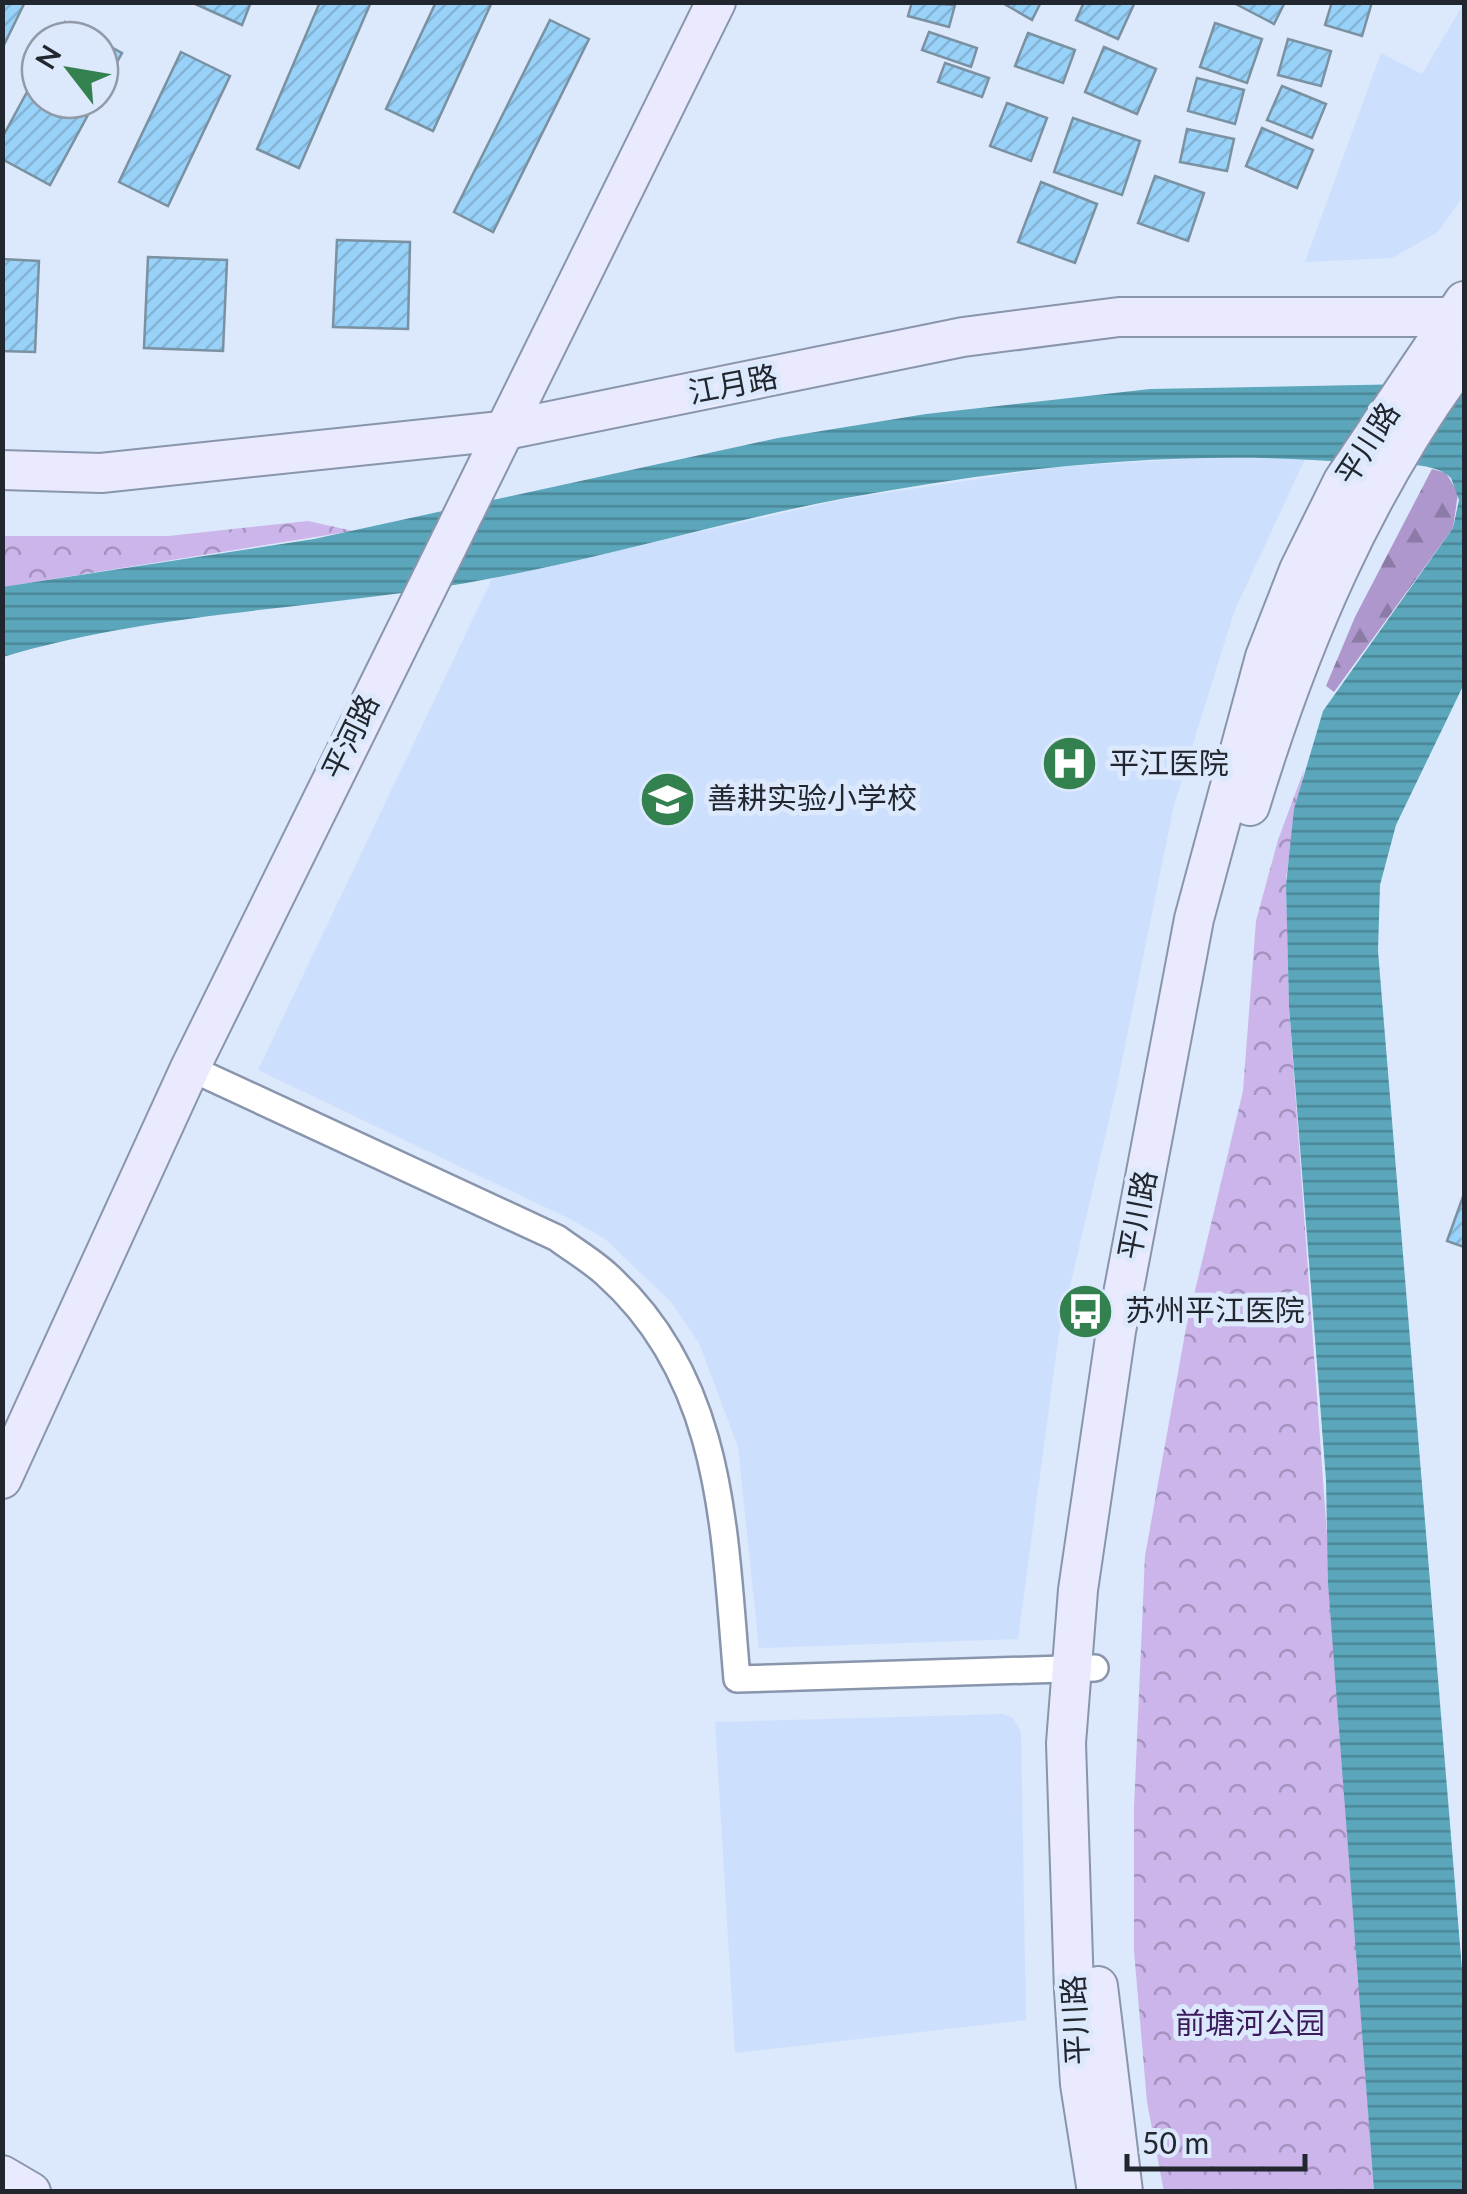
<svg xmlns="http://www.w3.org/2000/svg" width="1467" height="2194" font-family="Lato,'Noto Sans SC',sans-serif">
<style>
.built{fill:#ccdffd}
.forest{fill:url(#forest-firs)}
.park{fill:url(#park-crowns)}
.water{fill:url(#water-rules)}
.building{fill:url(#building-hatch);stroke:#7991a1;stroke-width:2.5}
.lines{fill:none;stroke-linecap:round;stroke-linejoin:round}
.street-casing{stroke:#8895ac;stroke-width:30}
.secondary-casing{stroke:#8895ac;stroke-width:42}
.street{stroke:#fff;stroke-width:25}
.secondary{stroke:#e9eafd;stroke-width:38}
.labels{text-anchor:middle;stroke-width:10;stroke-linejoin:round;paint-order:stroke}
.street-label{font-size:30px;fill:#21262f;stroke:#dce8fb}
.poi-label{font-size:30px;fill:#21262f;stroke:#dce8fb;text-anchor:start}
.park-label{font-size:30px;fill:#3b1b5b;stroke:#dce8fb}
</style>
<defs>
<pattern id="forest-firs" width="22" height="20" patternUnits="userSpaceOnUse" patternTransform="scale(2.5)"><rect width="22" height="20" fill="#ad97cd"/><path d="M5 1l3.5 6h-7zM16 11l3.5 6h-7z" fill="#8c7ba7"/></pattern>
<pattern id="park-crowns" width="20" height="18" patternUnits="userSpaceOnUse" patternTransform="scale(2.5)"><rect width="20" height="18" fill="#cbb5eb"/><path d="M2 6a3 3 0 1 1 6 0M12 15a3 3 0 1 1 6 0" fill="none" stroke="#a493bf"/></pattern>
<pattern id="water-rules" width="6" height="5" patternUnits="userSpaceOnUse" patternTransform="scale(2.5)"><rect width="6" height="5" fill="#5ba6ba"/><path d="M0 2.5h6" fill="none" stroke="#4b8798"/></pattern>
<pattern id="building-hatch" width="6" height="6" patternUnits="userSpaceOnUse" patternTransform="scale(2.5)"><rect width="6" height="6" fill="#99d2f8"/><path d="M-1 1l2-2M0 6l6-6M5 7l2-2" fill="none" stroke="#84b4d5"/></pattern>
</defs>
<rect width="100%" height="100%" fill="#dce8fb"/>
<g class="built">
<polygon points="1464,3 1464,195 1438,232 1392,258 1305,262 1381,53 1422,74"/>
<polygon points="1220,457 1305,459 1234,612 1174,805 1116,1090 1059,1333 1018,1639 759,1648 738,1447 699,1343 671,1302 605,1239 574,1221 258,1070 492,579 845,499 1057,467"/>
<polygon points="1003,1714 1013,1718 1021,1732 1026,2020 735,2053 715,1722"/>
</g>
<polygon class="forest" points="1432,469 1446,473 1458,493 1453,528 1334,692 1326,686 1355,617"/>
<g class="park">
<polygon points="308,521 353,531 3,587 2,536 168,536"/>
<polygon points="1304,770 1286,877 1289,1006 1374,2191 1164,2192 1147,2102 1134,1951 1134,1808 1145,1556 1186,1328 1243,1091 1256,921 1278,840"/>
</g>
<path class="water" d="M 1464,383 L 1464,684 L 1396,825 L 1380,885 L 1378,951 L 1464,1994 L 1464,2191 L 1374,2191 L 1328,1583 L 1326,1480 L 1289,1006 L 1286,885 L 1294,809 L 1323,711 L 1453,528 L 1459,500 L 1451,478 C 1433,459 1382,465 1356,463 C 1185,448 1014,467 846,498 C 728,520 612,556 493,578 C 331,610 161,609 3,657 L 2,587 L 314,539 L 778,438 L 926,414 L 1150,389 Z"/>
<g class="building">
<polygon points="2,2 25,2 2,49"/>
<polygon points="191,2 251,2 242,25"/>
<polygon points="320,2 371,2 299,168 257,149"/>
<polygon points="436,2 492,2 433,131 386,109"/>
<polygon points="912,2 955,5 949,27 908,16"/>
<polygon points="1001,2 1041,2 1032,20"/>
<polygon points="1084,2 1135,2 1118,39 1076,20"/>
<polygon points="1232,2 1285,2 1274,24"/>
<polygon points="1332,2 1372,2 1362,36 1325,25"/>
<polygon points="550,20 589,39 493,232 454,212"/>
<polygon points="65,22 98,40 55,40"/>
<polygon points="1215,23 1262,39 1247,83 1200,67"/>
<polygon points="929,32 977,48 971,67 922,50"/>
<polygon points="1028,33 1075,50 1063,83 1015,66"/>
<polygon points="1288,39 1331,51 1321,86 1278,75"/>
<polygon points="100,41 122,53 100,93"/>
<polygon points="1104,47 1156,69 1137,114 1085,92"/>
<polygon points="181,52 230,76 168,206 119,182"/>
<polygon points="945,63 989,78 982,97 938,82"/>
<polygon points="40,68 40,100 96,100 50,185 2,159 2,138"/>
<polygon points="1197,78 1244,90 1235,124 1188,111"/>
<polygon points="1282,86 1326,104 1312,138 1267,120"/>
<polygon points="1007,103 1047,118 1031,161 990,146"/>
<polygon points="1073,118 1140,141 1122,195 1054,172"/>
<polygon points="1262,128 1313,150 1297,188 1246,166"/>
<polygon points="1187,129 1234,139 1227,171 1180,162"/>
<polygon points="1155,176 1204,193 1188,241 1138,223"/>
<polygon points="1041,182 1097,204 1075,263 1018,242"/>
<polygon points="337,240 410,242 408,329 333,327"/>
<polygon points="148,257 227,260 223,351 144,348"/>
<polygon points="2,259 39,261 35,352 2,351"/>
<polygon points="1464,1194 1464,1247 1447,1241"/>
</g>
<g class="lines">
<defs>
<path id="street" d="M 190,1068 L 557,1238 C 573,1250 592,1261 606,1274 C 725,1380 724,1533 737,1679 L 1095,1668"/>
<g id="secondary">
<polyline points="2,470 101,473 501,431 963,337 1119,317 1464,317"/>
<path d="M 1250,806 C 1299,645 1363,492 1464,357"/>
<polyline points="2,1479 190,1068 716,2"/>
<polyline points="1098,1986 1123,2192"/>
<polyline points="2,2175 31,2192"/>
<polyline points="1097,2192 1080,2084 1074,1990 1066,1743 1078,1590 1116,1331 1194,919 1265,657 1299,570 1343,481 1464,301"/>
</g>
</defs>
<use href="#street" class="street-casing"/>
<use href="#secondary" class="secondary-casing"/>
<use href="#street" class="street"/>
<use href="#secondary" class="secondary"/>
</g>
<defs>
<symbol id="hospital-disc" viewBox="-11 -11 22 22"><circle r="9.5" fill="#348150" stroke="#dce8fb"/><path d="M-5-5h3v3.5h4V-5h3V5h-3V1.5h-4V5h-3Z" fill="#fff"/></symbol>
<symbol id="school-disc" viewBox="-11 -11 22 22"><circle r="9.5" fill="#348150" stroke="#dce8fb"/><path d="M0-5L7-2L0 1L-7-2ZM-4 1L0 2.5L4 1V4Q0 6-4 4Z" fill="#fff"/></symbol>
<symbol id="bus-disc" viewBox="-11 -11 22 22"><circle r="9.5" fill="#348150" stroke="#dce8fb"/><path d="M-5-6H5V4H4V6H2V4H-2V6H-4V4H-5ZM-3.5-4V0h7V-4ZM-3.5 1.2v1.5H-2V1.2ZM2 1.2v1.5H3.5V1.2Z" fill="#fff"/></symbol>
</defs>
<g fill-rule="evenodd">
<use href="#hospital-disc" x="1038" y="732" width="63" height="63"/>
<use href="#school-disc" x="636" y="768" width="63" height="63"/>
<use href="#bus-disc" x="1054" y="1280" width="63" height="63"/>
</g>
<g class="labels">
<g class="street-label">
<text transform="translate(733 385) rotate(-11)" y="10">江月路</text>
<text transform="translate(1368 444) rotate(-57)" y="10">平川路</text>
<text transform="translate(351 737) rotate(-64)" y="10">平河路</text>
<text transform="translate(1138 1215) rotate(-79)" y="10">平川路</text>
<text transform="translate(1076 2020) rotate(-93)" y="10">平川路</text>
</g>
<g class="poi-label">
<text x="1109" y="774">平江医院</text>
<text x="707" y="809">善耕实验小学校</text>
<text x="1125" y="1321">苏州平江医院</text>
</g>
<g class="park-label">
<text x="1250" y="2034">前塘河公园</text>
</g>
</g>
<rect width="1467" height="2194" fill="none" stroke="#21262f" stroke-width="10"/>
<g transform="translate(70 70) rotate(301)"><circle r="48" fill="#dce8fb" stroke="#919aa9" stroke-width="2.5"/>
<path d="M0-8L18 38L0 25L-18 38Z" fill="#348150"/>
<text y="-15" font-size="28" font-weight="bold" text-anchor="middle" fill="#21262f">N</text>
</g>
<path d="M1127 2154v15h178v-15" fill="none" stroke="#21262f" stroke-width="5"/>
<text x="1142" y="2154" font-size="30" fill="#21262f" stroke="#dce8fb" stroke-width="8" paint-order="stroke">50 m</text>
</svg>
